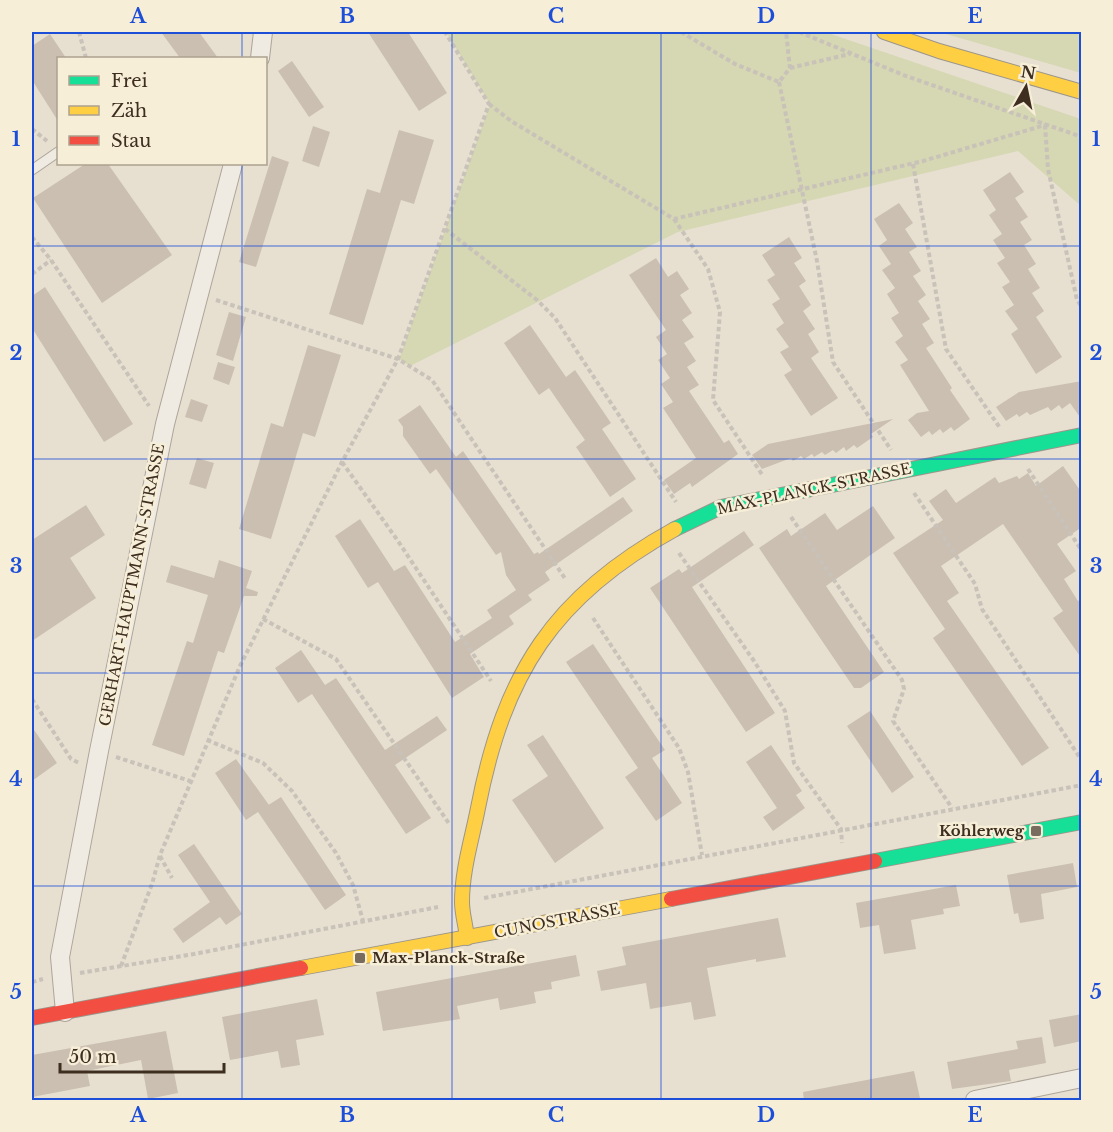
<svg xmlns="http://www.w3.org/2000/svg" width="1113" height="1132" font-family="'Libre Baskerville',serif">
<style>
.green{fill:#d6d7b3}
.building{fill:#cbbfb2}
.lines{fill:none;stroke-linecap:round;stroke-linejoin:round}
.lane-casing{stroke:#ada599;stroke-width:11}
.street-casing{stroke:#ada599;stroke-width:20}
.fast-casing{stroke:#9c958a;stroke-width:16}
.slow-casing{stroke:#9c958a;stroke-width:16}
.jam-casing{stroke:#9c958a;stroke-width:16}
.path{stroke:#c8c2b9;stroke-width:4;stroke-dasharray:4.5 3;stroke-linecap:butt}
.lane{stroke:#efebe3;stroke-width:9}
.street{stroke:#efebe3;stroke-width:18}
.fast{stroke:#16e098;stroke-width:14}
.slow{stroke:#ffcf43;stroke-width:14}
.jam{stroke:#f24e42;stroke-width:14}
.grid{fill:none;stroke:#1d4ed8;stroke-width:1.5;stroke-opacity:0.55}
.poi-dot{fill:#786c5e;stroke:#f7eed8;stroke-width:2}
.labels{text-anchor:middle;stroke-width:5;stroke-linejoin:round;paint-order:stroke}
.street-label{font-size:15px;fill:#3d2e20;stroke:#f7eed8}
.poi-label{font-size:15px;font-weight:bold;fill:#3d2e20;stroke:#f7eed8;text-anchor:end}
.neatline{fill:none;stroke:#1d4ed8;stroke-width:2}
.grid-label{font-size:20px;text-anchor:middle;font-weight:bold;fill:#1d4ed8}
</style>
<rect width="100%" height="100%" fill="#e7e0d1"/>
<g class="green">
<polygon points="446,32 825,32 1081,119 1081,206 1018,151 678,232 410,366 399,359 490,104"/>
<polygon points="939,32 1081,32 1081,73"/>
</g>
<g class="building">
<polygon points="161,32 199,32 218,58 180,58"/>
<polygon points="368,32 408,32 447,93 419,111"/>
<polygon points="50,34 66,58 58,58 58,121 32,80 32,46"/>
<polygon points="292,61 324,107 309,117 278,71"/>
<polygon points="313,126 330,132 319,167 302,161"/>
<polygon points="399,130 434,140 414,204 401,200 363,325 329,314 367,189 380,193"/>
<polygon points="272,156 289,162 256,267 239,262"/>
<polygon points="85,164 108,164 172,255 102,303 33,198"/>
<polygon points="1010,172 1024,192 1015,198 1028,217 1020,222 1032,240 1024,245 1036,264 1028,269 1040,288 1032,293 1044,311 1036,317 1062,357 1036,374 1011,334 1018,329 1005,311 1014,305 1002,287 1010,282 997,263 1005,258 993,240 1002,234 989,215 996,210 983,190"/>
<polygon points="899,203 913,223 905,229 917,247 909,252 921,271 913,276 926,295 918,301 930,319 922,324 934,343 926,348 952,388 950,390 970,419 954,431 951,427 943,433 940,429 932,435 929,431 921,437 908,420 917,413 929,411 900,365 908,360 895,342 903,336 891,318 899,313 887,294 895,288 882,270 891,264 879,246 887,240 874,219"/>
<polygon points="789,237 802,258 794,263 806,281 799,286 811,305 803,311 815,329 808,334 819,352 811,358 838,398 811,416 784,375 792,370 780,352 789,347 776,329 784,323 772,304 780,299 767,280 775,275 762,255"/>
<polygon points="656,258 668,277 677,271 689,289 680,295 692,313 682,320 694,337 684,343 696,361 687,367 699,385 689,391 724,443 729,440 738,454 692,487 690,483 674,494 664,480 696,458 663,408 673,402 661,384 670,378 658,360 667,354 656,337 666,330 629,275"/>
<polygon points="45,287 133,424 104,442 32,328 32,296"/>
<polygon points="229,312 246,317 233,361 216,355"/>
<polygon points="530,325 566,377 575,370 611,423 602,429 636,479 610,497 576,447 585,440 573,423 549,388 539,395 504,343"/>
<polygon points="308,345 341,355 315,437 303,433 271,539 239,529 271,423 283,427"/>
<polygon points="218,362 235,367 229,385 213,379"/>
<polygon points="1082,381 1082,420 1070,403 1062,409 1059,405 1051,411 1048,407 1030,415 1027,412 1019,417 1017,414 1006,421 996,407 1019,392"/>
<polygon points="191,399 208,405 202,422 185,417"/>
<polygon points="420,405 456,457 463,451 534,554 538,552 539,554 623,497 633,511 545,572 550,580 528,595 532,600 509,616 514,624 470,654 484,677 452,698 378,582 368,588 335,536 360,519 394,571 405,565 455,642 492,618 487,610 516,590 506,575 501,552 496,555 436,469 430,474 403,436 403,427 398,420"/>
<polygon points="893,419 871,434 873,437 857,448 854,445 846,451 844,447 836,453 833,450 825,455 822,452 814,457 812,454 804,459 801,456 793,461 791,458 762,469 752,455 768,444"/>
<polygon points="197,458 214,463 206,489 189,484"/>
<polygon points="1063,466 1082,493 1082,527 1057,544 1076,571 1064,579 1078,601 1082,599 1082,659 1053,618 1063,611 1003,524 941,566 959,593 947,601 1049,748 1022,766 933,638 945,629 893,553 943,520 929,501 946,489 956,503 995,477 999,483 1017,476 1019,479 1028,473 1036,486"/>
<polygon points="86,505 105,535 70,558 96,598 32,641 32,540"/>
<polygon points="873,506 895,538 826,586 884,672 861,688 854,688 759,548 787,529 791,536 825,513 837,530"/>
<polygon points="744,531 754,545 692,587 775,713 746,732 650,588 679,569 682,573"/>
<polygon points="219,560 252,571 246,588 258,592 257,596 244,596 224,653 218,651 184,756 152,745 187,641 193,643 208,595 166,582 171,565 214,578"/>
<polygon points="593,644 665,750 652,758 682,803 656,821 625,777 638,768 566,662"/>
<polygon points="301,650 325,685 336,678 385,750 437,716 447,730 395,765 431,818 406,834 312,694 298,703 275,668"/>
<polygon points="870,711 914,777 892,793 847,726"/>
<polygon points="32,727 57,763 32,781"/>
<polygon points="543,735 604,828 555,863 512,800 548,776 527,745"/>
<polygon points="771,745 802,791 796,795 805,808 773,831 763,817 777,808 746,762"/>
<polygon points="236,759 269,805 259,811 281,797 346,895 325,910 258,812 246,820 215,773"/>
<polygon points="194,844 242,914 226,925 220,917 183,943 173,929 210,902 178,855"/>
<polygon points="1073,863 1077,887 1041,894 1044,919 1020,923 1018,913 1014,914 1007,875"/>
<polygon points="956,885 960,906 943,909 944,914 911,920 916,949 884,954 879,925 860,928 856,903"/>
<polygon points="778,918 786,957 756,962 756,959 707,968 716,1016 694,1020 691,1002 650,1009 646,983 601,991 597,971 626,965 622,947"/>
<polygon points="576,955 580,976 551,982 552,989 534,992 536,1003 500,1010 498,998 457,1006 460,1019 383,1031 376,992"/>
<polygon points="317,999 324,1035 296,1040 300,1065 281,1068 278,1051 230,1060 222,1017"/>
<polygon points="1082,1014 1082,1041 1054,1047 1049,1020"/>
<polygon points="166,1031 178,1093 148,1099 141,1060 87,1071 90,1086 32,1097 32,1055"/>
<polygon points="1042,1037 1046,1063 1009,1070 1011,1081 952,1089 947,1062 1018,1049 1016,1041"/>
<polygon points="914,1071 920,1098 804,1101 803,1092"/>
</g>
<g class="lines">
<defs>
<polyline id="lane" points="32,170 58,152"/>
<g id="street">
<polyline points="260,58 263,32"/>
<polyline points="65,1012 60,957 99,751 165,424 233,164"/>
<polyline points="975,1100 1082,1078"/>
</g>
<g id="fast">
<polyline points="675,529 721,507 1082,435"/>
<polyline points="875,861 1082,822"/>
</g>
<g id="slow">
<polyline points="884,32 939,51 1082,92"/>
<path d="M 467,938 C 466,926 462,914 462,902 C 462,870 472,839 478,808 C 504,674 553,596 675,529"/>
<polyline points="301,968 671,899"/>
</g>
<g id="jam">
<polyline points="671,899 875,861"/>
<polyline points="32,1018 301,968"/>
</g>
</defs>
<use href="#lane" class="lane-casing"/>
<use href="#street" class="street-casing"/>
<use href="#fast" class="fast-casing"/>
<use href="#slow" class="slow-casing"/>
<use href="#jam" class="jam-casing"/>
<g class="path">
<polyline points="79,32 86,58"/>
<polyline points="681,32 735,64 779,82 790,68 786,32"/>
<polyline points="799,32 906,76 1082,137"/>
<polyline points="790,68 850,54"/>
<polyline points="779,82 817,261 833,362 891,450"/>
<polyline points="489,104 511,121 674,219 923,161 1045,125"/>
<polyline points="1045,125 1048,169 1077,300 1082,307"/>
<polyline points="32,129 47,141"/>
<polyline points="913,164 946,349 1000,428"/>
<polyline points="674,219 708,269 720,312 713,400 763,476"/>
<polyline points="445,229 537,300 555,318 676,502"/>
<polyline points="32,237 51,260 149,406"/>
<polyline points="32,274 51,260"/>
<polyline points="216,300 398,359 432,380 566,580"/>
<polyline points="342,462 398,541 491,681"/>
<polyline points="1028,469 1082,551"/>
<polyline points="914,493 975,584 982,609 1082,761"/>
<polyline points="791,517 902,680 904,689 893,721 952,808"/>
<polyline points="679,553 754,661 785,711 794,763 841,829 842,843"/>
<polyline points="593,618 679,748 688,772 702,855"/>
<polyline points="263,619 336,659 450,825"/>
<polyline points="32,699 71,759 79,763"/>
<polyline points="207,740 263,763 292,791 336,853 353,885 363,921"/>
<polyline points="116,757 190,781"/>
<polyline points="160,856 172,878"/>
<polyline points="484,898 1082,785"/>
<polyline points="121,966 152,884 160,855 240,666 342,462 398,359 489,104 445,32"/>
<polyline points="80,973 194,954 438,907"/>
<polyline points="32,982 43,979"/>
</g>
<use href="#lane" class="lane"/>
<use href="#street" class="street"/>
<use href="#fast" class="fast"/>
<use href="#slow" class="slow"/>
<use href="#jam" class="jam"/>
</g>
<path class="grid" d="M 242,32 L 242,58M 452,32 L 452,1100M 661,32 L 661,1100M 871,32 L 871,1100M 242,164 L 242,1100M 32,246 L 1082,246M 32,459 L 1082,459M 32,673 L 1082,673M 32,886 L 1082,886"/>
<g class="poi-dot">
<rect x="1030" y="825" width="12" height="12" rx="3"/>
<rect x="354" y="952" width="12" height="12" rx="3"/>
</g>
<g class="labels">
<g class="street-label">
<text transform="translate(814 489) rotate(-12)" y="5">MAX-PLANCK-STRASSE</text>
<text transform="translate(132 585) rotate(-79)" y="5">GERHART-HAUPTMANN-STRASSE</text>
<text transform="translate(557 921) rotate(-11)" y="5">CUNOSTRASSE</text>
</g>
<g class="poi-label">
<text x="1024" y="836">Köhlerweg</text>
<text x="372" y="963" text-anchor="start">Max-Planck-Straße</text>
</g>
</g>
<rect width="1113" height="1132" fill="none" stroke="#f7eed8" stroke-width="66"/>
<rect x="57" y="57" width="210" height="108" fill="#f7eed8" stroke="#ada18e" stroke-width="1.5"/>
<rect x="69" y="76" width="30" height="9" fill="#16e098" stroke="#ada18e" stroke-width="1.5"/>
<text x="111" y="87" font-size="18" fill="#3d2e20">Frei</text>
<rect x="69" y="106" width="30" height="9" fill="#ffcf43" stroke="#ada18e" stroke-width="1.5"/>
<text x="111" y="117" font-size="18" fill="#3d2e20">Zäh</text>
<rect x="69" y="136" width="30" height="9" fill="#f24e42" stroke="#ada18e" stroke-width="1.5"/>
<text x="111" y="147" font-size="18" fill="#3d2e20">Stau</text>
<g transform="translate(1026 87) rotate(9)" stroke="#f7eed8" stroke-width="4.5" paint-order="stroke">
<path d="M0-4.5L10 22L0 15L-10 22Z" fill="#3d2e20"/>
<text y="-9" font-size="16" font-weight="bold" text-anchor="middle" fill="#3d2e20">N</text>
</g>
<path d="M60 1063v9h164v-9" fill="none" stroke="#3d2e20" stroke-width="3"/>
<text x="69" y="1063" font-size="18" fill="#3d2e20" stroke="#f7eed8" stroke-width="4.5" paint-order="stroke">50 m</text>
<rect x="33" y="33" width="1047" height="1066" class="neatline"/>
<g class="grid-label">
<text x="138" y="23">A</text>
<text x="347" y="23">B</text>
<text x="556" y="23">C</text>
<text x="766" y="23">D</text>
<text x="975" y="23">E</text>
<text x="16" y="146">1</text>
<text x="1096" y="146">1</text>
<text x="16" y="360">2</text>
<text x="1096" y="360">2</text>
<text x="16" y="573">3</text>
<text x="1096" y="573">3</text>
<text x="16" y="786">4</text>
<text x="1096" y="786">4</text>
<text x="16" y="999">5</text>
<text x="1096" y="999">5</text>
<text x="138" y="1122">A</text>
<text x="347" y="1122">B</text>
<text x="556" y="1122">C</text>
<text x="766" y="1122">D</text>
<text x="975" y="1122">E</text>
</g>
</svg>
